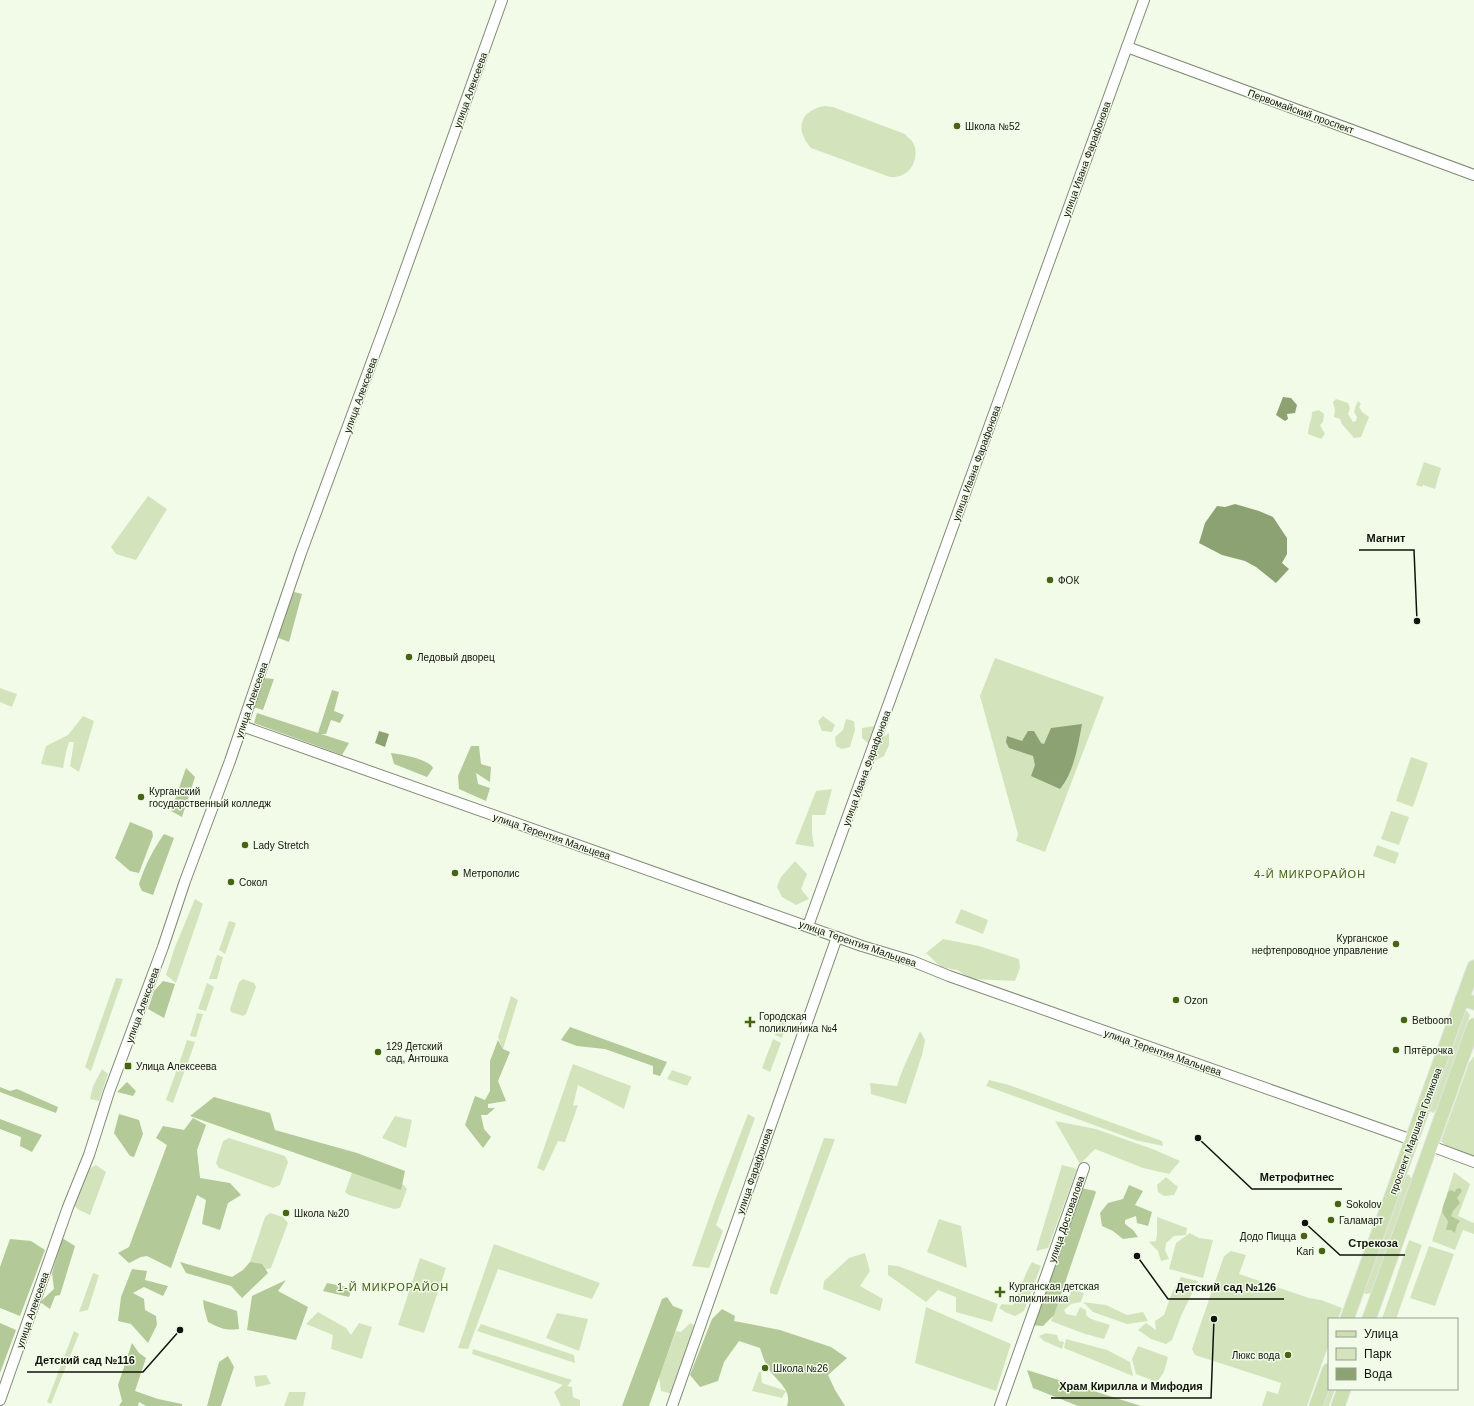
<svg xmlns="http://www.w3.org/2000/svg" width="1474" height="1406" font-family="Helvetica,sans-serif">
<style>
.green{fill:#d3e4bd}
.forest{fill:#b3c997}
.water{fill:#8da272}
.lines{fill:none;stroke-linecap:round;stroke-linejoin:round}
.minor-casing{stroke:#828a78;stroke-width:12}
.major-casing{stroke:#e2e3e2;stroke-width:15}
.minor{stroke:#fff;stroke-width:10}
.major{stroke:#cbdfb0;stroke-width:13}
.poi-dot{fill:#476314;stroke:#f2fbe8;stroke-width:1.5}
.labels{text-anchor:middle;stroke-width:3;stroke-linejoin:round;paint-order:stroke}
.street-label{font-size:10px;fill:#10130d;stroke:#f2fbe8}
.poi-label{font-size:10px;fill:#10130d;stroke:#f2fbe8;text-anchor:start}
.neighbourhood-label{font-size:11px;letter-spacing:1px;fill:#445d17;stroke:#f2fbe8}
.leader{fill:none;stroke:#10130d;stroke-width:1.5}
.callout-dot{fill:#10130d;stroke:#f2fbe8;stroke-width:1.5}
.callout-label{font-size:11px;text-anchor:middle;font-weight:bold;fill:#10130d;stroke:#f2fbe8;stroke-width:3;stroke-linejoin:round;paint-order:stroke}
</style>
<rect width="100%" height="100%" fill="#f2fbe8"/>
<g class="green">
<path d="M 824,106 L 833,107 L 905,134 C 907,137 910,139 912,141 C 920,153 914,172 900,176 C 897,177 893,177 890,177 L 811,148 C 795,130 799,111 824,106 Z"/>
<polygon points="1336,399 1348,403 1350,408 1348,414 1353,422 1356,421 1357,417 1354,412 1356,405 1358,401 1361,404 1359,407 1362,412 1369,417 1361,437 1354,438 1342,424 1340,419 1334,417 1335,410 1333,402"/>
<path d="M 1319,410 L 1324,414 L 1323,422 L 1320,425 L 1325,434 L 1321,439 L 1308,434 C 1308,426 1312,420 1312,412 Z"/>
<polygon points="1424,462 1441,468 1435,489 1423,485 1422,487 1416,485"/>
<polygon points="148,496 167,509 136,560 116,554 111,547"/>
<polygon points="995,658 1104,697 1045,852 1016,841 1018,834 980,696"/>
<polygon points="0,688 17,694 12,707 0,702"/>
<polygon points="83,716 94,721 79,772 70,766 74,742 69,742 66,752 63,768 41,764 46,746 68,735"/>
<polygon points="823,716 835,725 832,732 822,731 818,721"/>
<polygon points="846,719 854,721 855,730 850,747 842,749 836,746 835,737 843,730"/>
<polygon points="880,725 879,740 889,733 889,745 884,756 874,761 875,749 862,738 862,728"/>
<polygon points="1411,757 1428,763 1413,807 1396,801"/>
<polygon points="832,789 825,815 812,815 812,833 814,847 795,844 816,791"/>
<polygon points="1391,811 1409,817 1399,845 1381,839"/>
<polygon points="1377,845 1399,853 1395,864 1373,856"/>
<polygon points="795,861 807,874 801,889 809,899 796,905 782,897 777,887 781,877"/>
<polygon points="195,899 203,904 176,983 166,975 175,947"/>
<polygon points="961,909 988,920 983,934 955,923"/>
<polygon points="229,921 236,923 225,954 219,950"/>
<polygon points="943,939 979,946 1019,959 1020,968 1015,981 971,979 957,970 941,967 926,953"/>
<polygon points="217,955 223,957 217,979 209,979"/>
<polygon points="116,978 123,979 91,1071 85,1067"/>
<polygon points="243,979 254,983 256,987 246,1014 243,1016 231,1012 230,1009 239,982"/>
<polygon points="207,983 214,987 206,1011 198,1009"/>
<polygon points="511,996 518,1000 503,1049 498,1037"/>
<polygon points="783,1011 789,1014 782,1038 775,1035"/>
<polygon points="1464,1011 1467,1011 1470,1015 1437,1109 1433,1113 1431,1112 1429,1109"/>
<polygon points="197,1013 203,1014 196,1037 190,1036"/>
<path d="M 920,1031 L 925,1040 L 922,1055 L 906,1104 L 871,1094 L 870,1083 L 897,1086 C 903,1066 912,1050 920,1031 Z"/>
<polygon points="773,1039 781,1043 770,1072 762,1068"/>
<polygon points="187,1040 195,1042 187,1065 179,1064"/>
<polygon points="1474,1056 1474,1156 1446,1146 1441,1141 1469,1063"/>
<polygon points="573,1064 631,1086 624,1109 578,1085 573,1106 578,1105 565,1142 558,1141 544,1171 537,1168"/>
<polygon points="102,1069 108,1074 99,1101 90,1099 93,1086"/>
<polygon points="177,1069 185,1070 173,1103 166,1100"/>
<polygon points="672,1070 692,1077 687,1086 667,1079"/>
<polygon points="989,1080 1009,1085 1162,1141 1163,1146 1135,1140 986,1086"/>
<polygon points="748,1114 755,1118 716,1225 723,1231 709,1268 692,1266 717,1195"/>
<polygon points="395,1116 412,1120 406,1148 382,1138"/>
<polygon points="1055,1121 1096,1129 1155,1150 1180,1161 1169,1174 1143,1168 1095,1149 1080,1164"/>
<polygon points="229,1138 285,1156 288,1162 280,1185 273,1188 219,1168 216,1163 223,1141"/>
<polygon points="824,1138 835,1139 777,1295 770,1293 770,1289"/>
<polygon points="96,1165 106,1172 90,1215 79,1210 71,1203 87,1170"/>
<polygon points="1062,1165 1077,1169 1048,1248 1036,1251"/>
<polygon points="353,1170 375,1174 404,1185 407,1189 400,1208 394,1209 349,1195 345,1192"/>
<polygon points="1454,1172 1470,1184 1458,1216 1474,1223 1474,1234 1463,1230 1455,1250 1432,1241"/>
<polygon points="1406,1175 1409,1175 1412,1179 1371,1293 1366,1294 1363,1292 1404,1177"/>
<polygon points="1166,1177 1178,1187 1174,1195 1164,1196 1158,1192 1157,1185"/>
<polygon points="270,1213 283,1217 288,1223 271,1268 264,1270 250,1262 265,1217"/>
<polygon points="1157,1217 1187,1228 1186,1235 1174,1236 1166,1243 1165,1250 1169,1259 1161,1261 1158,1251 1149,1242 1156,1241 1157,1233"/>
<polygon points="939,1219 961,1226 967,1268 927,1252"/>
<polygon points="1190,1233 1199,1238 1213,1240 1203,1278 1169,1269 1176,1243"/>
<polygon points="1409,1240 1422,1245 1396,1319 1382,1319"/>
<polygon points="494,1244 600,1283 592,1299 498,1269 468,1349 458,1348"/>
<polygon points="1429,1246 1454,1254 1435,1306 1410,1298"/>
<polygon points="1231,1251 1246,1255 1239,1274 1309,1298 1321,1300 1342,1308 1338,1319 1329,1319 1329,1344 1307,1406 1262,1406 1267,1391 1278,1394 1281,1383 1195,1355 1192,1349 1224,1256"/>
<polygon points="865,1253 870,1271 860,1286 883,1299 880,1311 823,1289 824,1281 849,1258"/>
<polygon points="420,1258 446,1268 424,1333 398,1325"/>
<path d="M 1032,1262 L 1041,1266 L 1024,1311 L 1015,1316 L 1005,1312 L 999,1308 L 1002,1304 L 1013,1305 C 1020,1291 1024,1275 1032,1262 Z"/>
<polygon points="888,1265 898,1266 998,1304 992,1322 956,1312 956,1297 938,1290 926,1302 888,1275"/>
<polygon points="93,1273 99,1275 88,1310 79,1312"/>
<polygon points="1181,1277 1198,1281 1181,1316 1172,1340 1166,1344 1151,1339 1138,1330 1146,1323 1156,1330 1155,1321 1164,1315 1171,1295"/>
<polygon points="1071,1289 1084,1293 1081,1302 1071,1304 1064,1310 1066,1314 1076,1316 1080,1307 1086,1310 1086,1315 1091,1319 1110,1325 1104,1339 1085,1334 1051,1321 1061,1294 1070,1296"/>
<polygon points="1083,1302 1106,1305 1127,1315 1143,1312 1148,1321 1127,1324 1093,1312"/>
<polygon points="926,1307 1011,1344 996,1391 915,1363"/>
<polygon points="318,1312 346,1328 351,1335 359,1323 372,1327 362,1359 331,1349 333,1335 306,1324"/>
<polygon points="557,1313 588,1319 579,1351 546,1338"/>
<polygon points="690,1323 696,1326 673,1394 661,1391 659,1377 676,1331 681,1332"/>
<polygon points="481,1324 574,1355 575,1363 477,1331"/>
<polygon points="74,1331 79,1334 51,1404 47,1402"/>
<polygon points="1046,1333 1057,1335 1059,1341 1064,1342 1062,1349 1044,1341 1039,1336"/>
<polygon points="1066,1339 1107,1350 1130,1362 1133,1376 1064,1348"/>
<polygon points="1138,1346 1168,1357 1164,1372 1157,1382 1136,1374 1132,1359"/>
<polygon points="473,1349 572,1380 567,1386 572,1387 573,1397 580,1400 580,1406 561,1406 554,1392 563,1385 472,1354"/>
<polygon points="759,1372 761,1372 762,1383 786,1391 782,1398 752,1391"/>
<polygon points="266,1375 271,1384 256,1387 254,1376"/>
<polygon points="1329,1389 1335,1389 1329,1406 1323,1406"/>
<polygon points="289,1392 306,1392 303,1406 284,1406"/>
</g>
<g class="forest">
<polygon points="294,592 302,594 289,642 276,637"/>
<polygon points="263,678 274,679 263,710 250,706"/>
<polygon points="332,690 339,692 334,711 344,715 340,723 331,720 326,734 321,734 349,743 342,755 254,723 257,713 318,733"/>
<polygon points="471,746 479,746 481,764 491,767 490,782 476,773 478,784 490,788 486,801 459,789 458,776"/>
<path d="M 391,753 C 402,754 428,759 433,768 L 427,777 L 394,764 Z"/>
<polygon points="186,768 195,777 182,817 171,811"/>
<polygon points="130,822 152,831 153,836 139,873 130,871 115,858"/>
<path d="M 164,834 L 174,838 L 153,895 L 142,891 L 139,884 C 145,865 153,850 164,834 Z"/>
<polygon points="163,981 175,984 164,1018 148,1009 154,991"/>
<polygon points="570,1027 667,1062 660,1076 653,1074 653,1066 605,1049 577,1046 561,1040"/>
<polygon points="498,1040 503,1049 510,1052 498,1081 506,1101 488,1104 488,1108 495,1108 487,1115 481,1115 484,1129 491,1137 483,1148 465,1125 475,1096 485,1100 490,1091 490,1061"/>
<polygon points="127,1082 136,1091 133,1096 117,1092"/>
<polygon points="0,1087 10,1091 17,1089 58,1107 56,1113 0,1092"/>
<polygon points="214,1097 270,1113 275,1130 357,1153 405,1171 401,1190 190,1116"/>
<polygon points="119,1114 139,1120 143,1134 134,1157 130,1156 114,1133"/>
<polygon points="193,1118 206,1125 197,1150 200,1178 230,1183 241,1195 228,1203 220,1230 202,1224 206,1200 197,1195 171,1268 147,1256 141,1257 129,1263 118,1253 129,1247 167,1145 156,1138 163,1126 184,1130"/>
<polygon points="0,1119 42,1135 32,1152 20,1146 21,1137 0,1129"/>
<polygon points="1129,1185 1143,1191 1135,1205 1152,1212 1148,1226 1137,1223 1136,1216 1125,1220 1125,1224 1133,1230 1138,1237 1123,1239 1113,1231 1102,1226 1100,1213 1108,1203 1123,1199"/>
<polygon points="1077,1187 1095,1191 1096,1192 1054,1315 1043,1326 1029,1325"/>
<path d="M 1460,1188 L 1462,1191 L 1457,1198 L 1460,1203 L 1453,1211 L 1451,1216 L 1460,1221 L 1457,1225 L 1455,1233 L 1451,1230 L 1446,1230 L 1448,1222 C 1447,1218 1445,1217 1443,1214 C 1440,1209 1447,1198 1448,1192 L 1451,1190 L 1455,1192 L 1456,1189 Z"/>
<polygon points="62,1238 75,1246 60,1295 55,1296 50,1309 40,1302 54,1289 52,1273"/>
<polygon points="10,1239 31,1241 45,1250 20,1316 0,1308 0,1267"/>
<polygon points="180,1262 232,1277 243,1270 250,1262 262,1264 268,1273 242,1298 231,1286 186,1273"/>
<polygon points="132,1269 147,1271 145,1280 168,1286 163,1296 144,1287 133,1293 144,1299 145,1310 156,1316 157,1325 148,1343 131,1324 118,1321 121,1297"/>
<polygon points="286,1280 278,1291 308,1307 296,1340 247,1330 252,1296"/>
<polygon points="327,1283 352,1288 349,1297 323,1291"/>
<polygon points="667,1297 673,1306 683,1310 649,1406 622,1406 662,1299"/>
<path d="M 203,1300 L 237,1311 L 239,1329 C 225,1331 220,1328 208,1322 L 204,1308 Z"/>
<path d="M 722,1309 L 735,1316 L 734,1321 L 780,1330 L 831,1347 L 847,1358 L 828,1375 L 835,1390 L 845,1406 L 787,1406 C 793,1388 774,1380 767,1366 C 764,1361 762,1354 760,1348 L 739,1341 L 724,1362 L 718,1381 L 700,1387 L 690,1375 L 712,1319 Z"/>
<polygon points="0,1323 16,1330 0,1373"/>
<polygon points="132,1343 139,1353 146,1358 135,1391 158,1399 182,1404 182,1406 146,1406 139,1402 138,1406 119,1406 122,1401 118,1385"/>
<polygon points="228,1356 234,1367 221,1406 207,1406 219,1362"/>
<polygon points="1027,1370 1141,1406 1078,1406 1033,1388"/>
</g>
<g class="water">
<polygon points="1283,397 1291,398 1297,405 1295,413 1287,414 1288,419 1285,421 1276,415"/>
<polygon points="1235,504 1259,511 1273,517 1287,538 1287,554 1282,563 1289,569 1276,583 1256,567 1245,561 1222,555 1199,543 1205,523 1217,506 1225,507"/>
<path d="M 1082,724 C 1078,746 1074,772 1060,789 L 1031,776 L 1035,765 L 1033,756 L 1009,748 L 1006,742 L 1007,736 L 1022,741 L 1028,731 L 1034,731 L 1041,743 L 1044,744 L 1051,728 Z"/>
<polygon points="379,731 389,734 385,747 375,743"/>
</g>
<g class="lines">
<defs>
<g id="minor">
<polyline points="1127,47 1474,175"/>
<polyline points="242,726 862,946 912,961 949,976 1412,1140"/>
<polyline points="808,926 1144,0"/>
<polyline points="1431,1146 1474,1162"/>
<polyline points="0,1400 68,1207 89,1155 109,1092 163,947 185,881 230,761 301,553 392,307 502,0"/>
<polyline points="672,1406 837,937"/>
<polyline points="1000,1406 1084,1168"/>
</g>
<g id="major">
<polyline points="1462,999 1474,1003"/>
<polyline points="1347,1319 1474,967"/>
<polyline points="1369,1319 1474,1025"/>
<polyline points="1316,1406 1329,1370"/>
<polyline points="1338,1406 1344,1389"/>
</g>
</defs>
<use href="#minor" class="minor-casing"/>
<use href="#major" class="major-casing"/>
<use href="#minor" class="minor"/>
<use href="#major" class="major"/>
</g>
<g class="poi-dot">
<circle cx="957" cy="126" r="4"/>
<circle cx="1050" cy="580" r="4"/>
<circle cx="409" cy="657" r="4"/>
<circle cx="141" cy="797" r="4"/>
<circle cx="245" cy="845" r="4"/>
<circle cx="455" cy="873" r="4"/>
<circle cx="231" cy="882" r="4"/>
<circle cx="1396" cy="944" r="4"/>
<circle cx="1176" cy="1000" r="4"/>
<circle cx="1404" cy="1020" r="4"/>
<path d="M748 1016h4v4h4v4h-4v4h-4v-4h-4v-4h4z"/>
<circle cx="1396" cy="1050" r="4"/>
<circle cx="378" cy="1052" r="4"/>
<rect x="124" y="1062" width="8" height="8" rx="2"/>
<circle cx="1338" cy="1204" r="4"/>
<circle cx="286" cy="1213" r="4"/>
<circle cx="1331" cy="1220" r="4"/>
<circle cx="1304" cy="1236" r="4"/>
<circle cx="1322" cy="1251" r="4"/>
<path d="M998 1286h4v4h4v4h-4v4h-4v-4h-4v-4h4z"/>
<circle cx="1288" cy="1355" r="4"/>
<circle cx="765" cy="1368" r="4"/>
</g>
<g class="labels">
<g class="street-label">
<text transform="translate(470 90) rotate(-70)" y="4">улица Алексеева</text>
<text transform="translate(1301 111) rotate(20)" y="4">Первомайский проспект</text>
<text transform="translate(1086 159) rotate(-70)" y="4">улица Ивана Фарафонова</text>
<text transform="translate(360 395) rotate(-70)" y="4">улица Алексеева</text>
<text transform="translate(976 463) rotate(-70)" y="4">улица Ивана Фарафонова</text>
<text transform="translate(251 700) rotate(-71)" y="4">улица Алексеева</text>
<text transform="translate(866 768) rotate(-70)" y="4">улица Ивана Фарафонова</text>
<text transform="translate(552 836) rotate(19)" y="4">улица Терентия Мальцева</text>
<text transform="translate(858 943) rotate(19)" y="4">улица Терентия Мальцева</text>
<text transform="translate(142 1005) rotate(-70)" y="4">улица Алексеева</text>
<text transform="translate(1163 1052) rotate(19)" y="4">улица Терентия Мальцева</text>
<text transform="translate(1415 1131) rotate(-70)" y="4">проспект Маршала Голикова</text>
<text transform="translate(754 1171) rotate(-71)" y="4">улица Фарафонова</text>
<text transform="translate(1066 1219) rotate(-71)" y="4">улица Достовалова</text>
<text transform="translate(32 1310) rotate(-71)" y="4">улица Алексеева</text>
</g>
<g class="poi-label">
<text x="965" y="130">Школа №52</text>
<text x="1058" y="584">ФОК</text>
<text x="417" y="661">Ледовый дворец</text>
<text x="149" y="795">Курганский<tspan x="149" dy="12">государственный колледж</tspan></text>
<text x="253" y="849">Lady Stretch</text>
<text x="463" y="877">Метрополис</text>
<text x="239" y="886">Сокол</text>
<text x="1388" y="942" text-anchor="end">Курганское<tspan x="1388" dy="12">нефтепроводное управление</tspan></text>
<text x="1184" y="1004">Ozon</text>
<text x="759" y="1020">Городская<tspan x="759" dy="12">поликлиника №4</tspan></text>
<text x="1412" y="1024">Betboom</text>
<text x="386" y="1050">129 Детский<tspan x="386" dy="12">сад, Антошка</tspan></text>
<text x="1404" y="1054">Пятёрочка</text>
<text x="136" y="1070">Улица Алексеева</text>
<text x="1346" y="1208">Sokolov</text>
<text x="294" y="1217">Школа №20</text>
<text x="1339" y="1224">Галамарт</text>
<text x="1296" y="1240" text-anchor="end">Додо Пицца</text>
<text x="1314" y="1255" text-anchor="end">Kari</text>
<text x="1009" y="1290">Курганская детская<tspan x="1009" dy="12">поликлиника</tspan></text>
<text x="1280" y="1359" text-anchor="end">Люкс вода</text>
<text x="773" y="1372">Школа №26</text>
</g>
<g class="neighbourhood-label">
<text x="1310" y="878">4-Й МИКРОРАЙОН</text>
<text x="393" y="1291">1-Й МИКРОРАЙОН</text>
</g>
</g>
<path class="leader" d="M1417 621L1414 550H1359M1198 1138L1252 1189H1342M1305 1223L1340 1255H1405M1137 1256L1168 1299H1284M180 1330L143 1372H27M1214 1319L1211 1398H1051"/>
<g class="callout-dot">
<circle cx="1417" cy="621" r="4"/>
<circle cx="1198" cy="1138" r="4"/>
<circle cx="1305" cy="1223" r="4"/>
<circle cx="1137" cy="1256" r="4"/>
<circle cx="180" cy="1330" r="4"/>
<circle cx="1214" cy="1319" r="4"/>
</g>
<g class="callout-label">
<text x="1386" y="542">Магнит</text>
<text x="1297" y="1181">Метрофитнес</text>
<text x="1373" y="1247">Стрекоза</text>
<text x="1226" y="1291">Детский сад №126</text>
<text x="85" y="1364">Детский сад №116</text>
<text x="1131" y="1390">Храм Кирилла и Мифодия</text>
</g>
<rect x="1328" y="1318" width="130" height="72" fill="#f2fbe8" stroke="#989e90"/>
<rect x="1336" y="1331" width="20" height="6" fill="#cbdfb0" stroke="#989e90"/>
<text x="1364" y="1338" font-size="12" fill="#10130d">Улица</text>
<rect x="1336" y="1348" width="20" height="12" fill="#d3e4bd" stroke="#989e90"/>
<text x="1364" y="1358" font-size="12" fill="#10130d">Парк</text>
<rect x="1336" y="1368" width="20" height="12" fill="#8da272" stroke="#989e90"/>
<text x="1364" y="1378" font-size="12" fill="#10130d">Вода</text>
</svg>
